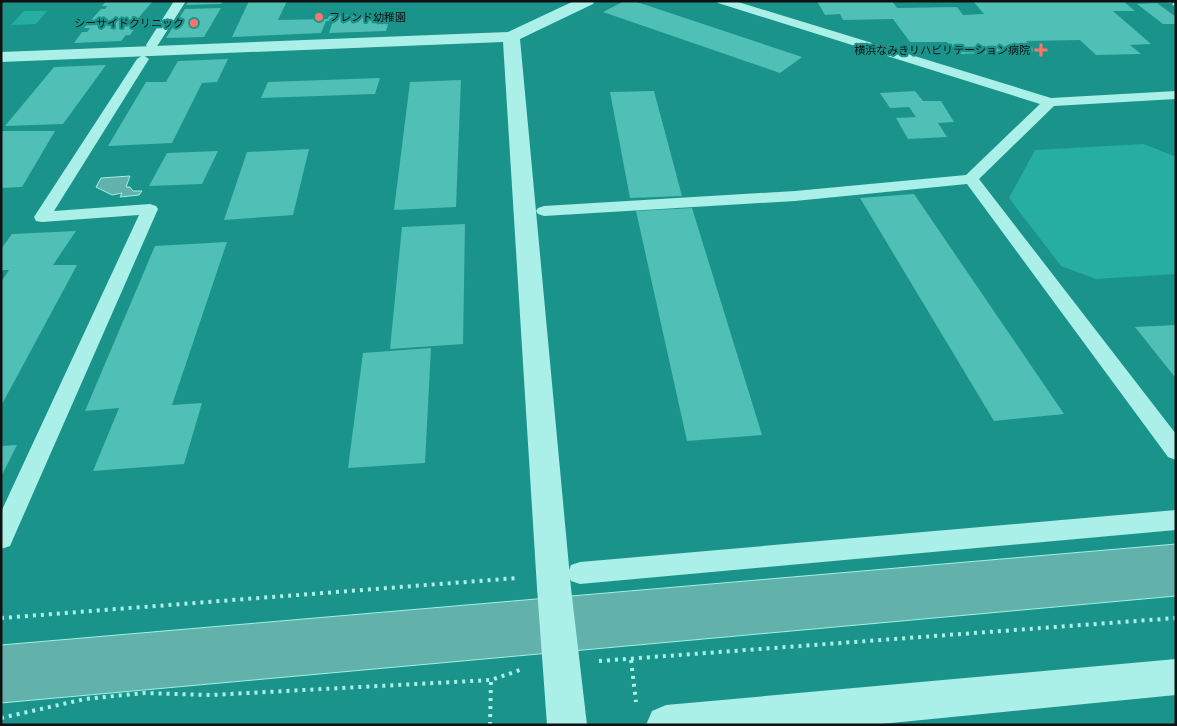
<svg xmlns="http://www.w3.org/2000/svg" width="1177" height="726" font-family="'PT Sans','Noto Sans JP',sans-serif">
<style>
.green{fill:#26aea2}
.water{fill:#62b1aa;stroke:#9ef1e9}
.building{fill:#50bfb5}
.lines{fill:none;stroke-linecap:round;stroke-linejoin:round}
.path-far1{stroke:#abefe9;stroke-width:2;stroke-dasharray:2 2.5;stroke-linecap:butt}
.path{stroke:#abefe9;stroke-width:4;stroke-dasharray:3 5;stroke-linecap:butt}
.pedestrian{fill:#abefe9;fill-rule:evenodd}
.minor{fill:#abefe9;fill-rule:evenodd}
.tertiary{fill:#abefe9;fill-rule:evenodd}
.poi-dot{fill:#ff746a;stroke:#1a938a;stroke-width:2}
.labels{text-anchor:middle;stroke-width:4.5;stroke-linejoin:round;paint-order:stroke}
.far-poi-label{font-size:11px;fill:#111;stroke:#1a938a;text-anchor:end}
</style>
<rect width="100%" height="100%" fill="#1a938a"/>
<g class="green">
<polygon points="24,11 47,11 36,24 11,25"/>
<polygon points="1144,144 1176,157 1176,274 1096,279 1061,266 1009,198 1035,150"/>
</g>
<g class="water">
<polygon points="130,176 126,187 130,187 133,191 142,191 139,195 120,197 122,193 112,195 96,187 101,178"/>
<polygon points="1176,544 1176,596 1,703 1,645"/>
</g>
<g class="building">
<polygon points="106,1 153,1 134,23 139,22 130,35 126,35 121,41 74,43 82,32 87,32 90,28 84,28 101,9 105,9 107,6 102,6"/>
<polygon points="189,1 223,1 221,4 186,5"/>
<polygon points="249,1 287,1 278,20 328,19 329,16 391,14 386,31 329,33 333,21 326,21 321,33 232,37"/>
<polygon points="624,1 634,1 802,57 780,73 603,12"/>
<polygon points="817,1 892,1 897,8 957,7 963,15 984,14 973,1 1123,1 1135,11 1113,11 1151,44 1130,45 1141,54 1096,55 1080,40 1026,41 1037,52 957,54 947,42 910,42 893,19 843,20 840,14 825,15"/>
<polygon points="1157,3 1176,17 1176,24 1163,24 1137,4"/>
<polygon points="221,8 204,37 166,38 185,9"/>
<polygon points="228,59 217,82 202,83 172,143 108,146 146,82 166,82 178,61"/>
<polygon points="106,65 63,124 5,126 54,67"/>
<polygon points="380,78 375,94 261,98 268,82"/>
<polygon points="461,80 456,207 394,210 410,82"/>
<polygon points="654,91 682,196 630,198 610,92"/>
<polygon points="915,91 923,101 941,101 954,122 938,123 947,137 908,139 896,118 916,117 909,107 890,108 880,93"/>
<polygon points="3,131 55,131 22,187 1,188 1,134"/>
<polygon points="309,149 293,215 224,220 247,152"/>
<polygon points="218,151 202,184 149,186 167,153"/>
<polygon points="914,194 1064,414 994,421 860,198"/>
<polygon points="692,208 762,435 687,441 636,211"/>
<polygon points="465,224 463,344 390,349 402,227"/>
<polygon points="76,231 53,265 77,265 1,406 1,282 9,270 1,270 1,249 12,234"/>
<polygon points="227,242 172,405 202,403 184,464 93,471 119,408 85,411 155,246"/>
<polygon points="1176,325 1176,376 1174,376 1135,327"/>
<polygon points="431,348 425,463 348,468 363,353"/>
<polygon points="17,445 1,477 1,446"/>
</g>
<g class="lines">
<polyline class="path-far1" points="1169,1 1176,6"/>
<g class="path">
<polyline points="1,618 517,578"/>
<polyline points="631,660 636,702"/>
<polyline points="599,661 1176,618"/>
<polyline points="1,718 85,699 144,693 211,695 491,680 523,669"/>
<polyline points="490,725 491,680"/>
</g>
<g class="pedestrian">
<polygon points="174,1 186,1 156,48 148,48 146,45"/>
<polygon points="716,1 735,1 1051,98 1176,91 1176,99 1054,106 979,179 1176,434 1176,460 1168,457 967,184 795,201 544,216 538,214 536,211 538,208 544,206 795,191 966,175 1040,104 718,3"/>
<polygon points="143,55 149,59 54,211 150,204 156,206 158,209 13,539 10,546 1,549 1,512 139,215 42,222 36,221 34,217 137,59"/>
<polygon points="1176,510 1176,530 580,584 571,581 568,573 571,565 580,562"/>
</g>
<polygon class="minor" points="574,1 595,1 593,4 520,39 571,588 587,725 547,725 537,588 503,42 1,62 1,52 508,32"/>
<polygon class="tertiary" points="1176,659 1176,695 871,725 646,725 652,711 666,705"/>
</g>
<g class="poi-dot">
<circle cx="319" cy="17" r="5"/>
<circle cx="194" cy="23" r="5"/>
<path d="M1038.5 42.5h5v5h5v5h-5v5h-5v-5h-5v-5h5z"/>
</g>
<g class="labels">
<g class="far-poi-label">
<text x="329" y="21" text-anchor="start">フレンド幼稚園</text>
<text x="184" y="27">シーサイドクリニック</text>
<text x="1030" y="54">横浜なみきリハビリテーション病院</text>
</g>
</g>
<rect width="1177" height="726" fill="none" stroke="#111111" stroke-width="5"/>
</svg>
